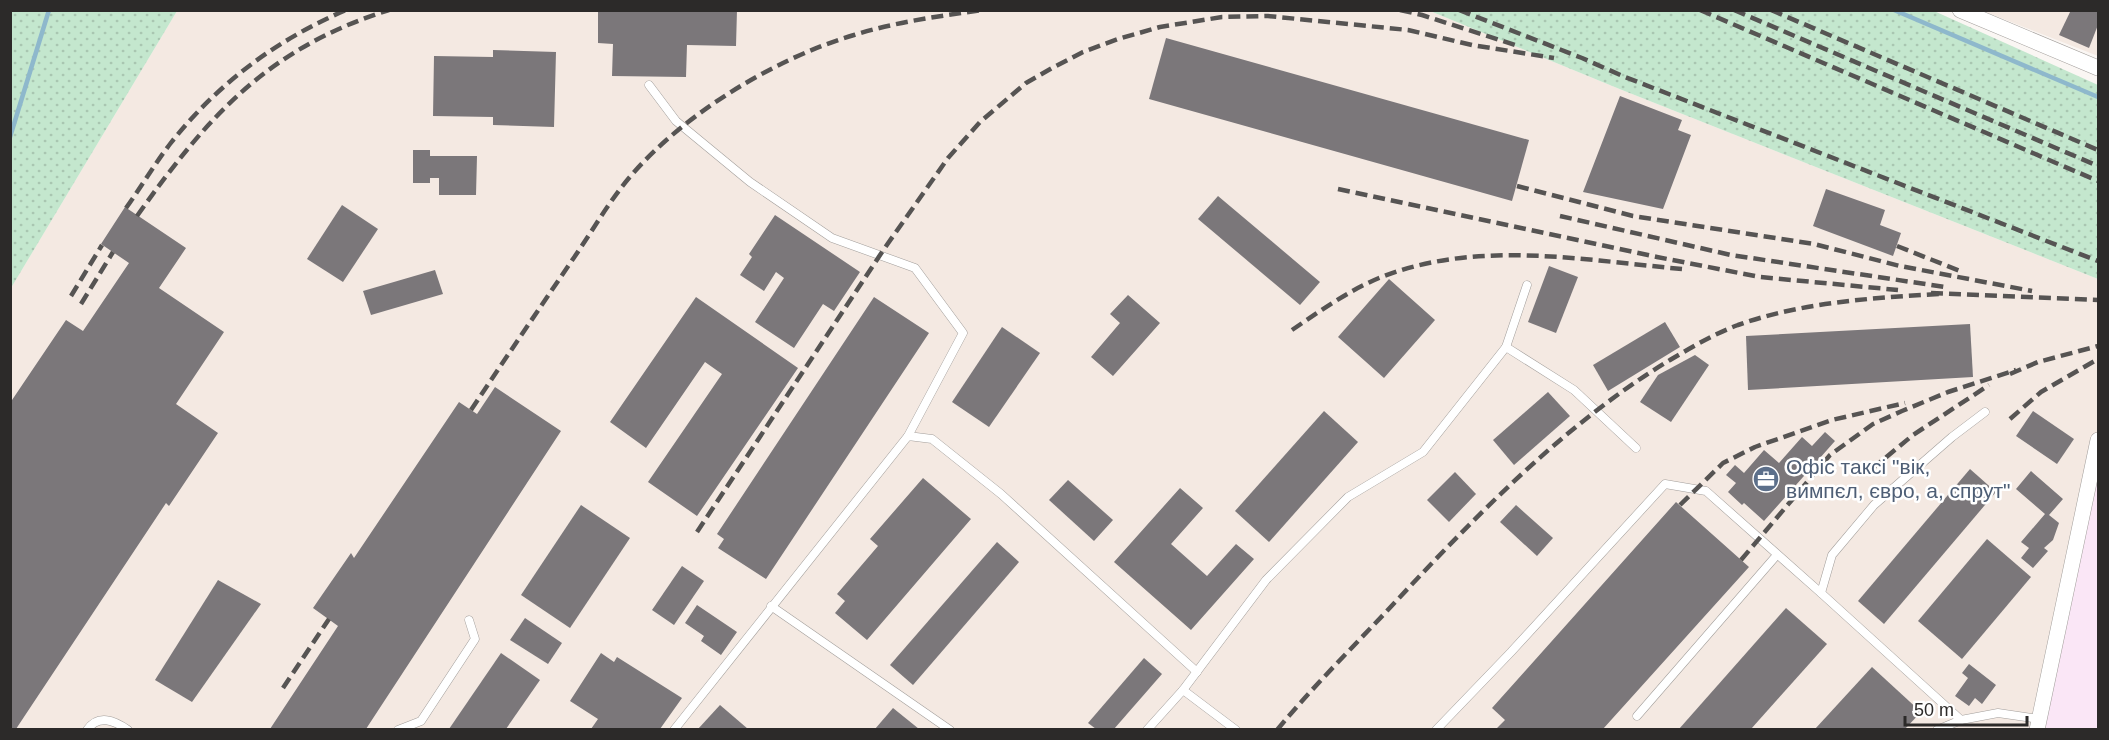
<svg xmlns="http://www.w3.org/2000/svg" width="2109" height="740" font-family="Arial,sans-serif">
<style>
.commercial{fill:#fae6f6}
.built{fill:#f4e9e2}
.green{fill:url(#green-dots)}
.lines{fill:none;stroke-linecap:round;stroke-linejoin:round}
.stream{stroke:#8eb8cc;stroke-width:4.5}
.building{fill:#7b777a}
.lane-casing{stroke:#a29e9b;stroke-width:9}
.street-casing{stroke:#a29e9b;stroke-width:16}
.lane{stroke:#fff;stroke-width:8}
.street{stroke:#fff;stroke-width:15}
.rail{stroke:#565453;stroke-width:4.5;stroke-dasharray:12 6;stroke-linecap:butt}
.labels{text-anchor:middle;stroke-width:5;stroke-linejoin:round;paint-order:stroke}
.service-label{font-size:21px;fill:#4e5e75;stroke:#fff;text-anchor:start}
</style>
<defs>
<pattern id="green-dots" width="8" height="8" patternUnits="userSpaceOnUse" patternTransform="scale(1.5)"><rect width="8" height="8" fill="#c4e7ce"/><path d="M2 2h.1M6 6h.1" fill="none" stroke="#a9c6b1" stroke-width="1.8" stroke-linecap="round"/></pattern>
</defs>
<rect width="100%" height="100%" fill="#faf6f3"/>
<polygon class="commercial" points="2098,440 2098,729 2037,730"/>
<g class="built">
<polygon points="177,11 1430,11 1622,90 2098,279 2098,440 2037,729 11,730 11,288"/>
<polygon points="1983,11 2098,11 2098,56 2011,22"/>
</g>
<g class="green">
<polygon points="11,10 177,11 11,288 10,11"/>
<polygon points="1430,11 1934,11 2098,85 2098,279 1622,90"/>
</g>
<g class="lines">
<g class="stream">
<polyline points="1894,10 2098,97"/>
<polyline points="10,137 49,10"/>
</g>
</g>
<g class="building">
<polygon points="598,10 737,10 736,46 687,45 686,77 612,76 613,44 598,43"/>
<polygon points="2071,10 2098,10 2098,25 2089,48 2059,35"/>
<polygon points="1166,38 1529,140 1512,201 1149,99"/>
<polygon points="493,50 556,52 554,127 493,125 493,117 433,116 434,56 493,57"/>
<polygon points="1620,96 1682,120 1678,130 1691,135 1663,209 1583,192"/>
<polygon points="413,150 430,150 430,156 477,156 476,195 439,195 439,178 430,178 430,183 413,183"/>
<polygon points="1826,189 1885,210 1880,225 1901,233 1893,256 1813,226"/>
<polygon points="1218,196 1320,282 1300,305 1198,219"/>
<polygon points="342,205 378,229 343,282 307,259"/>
<polygon points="125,207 186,248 159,288 224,332 176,404 218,433 169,506 166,503 16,729 10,729 10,403 66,320 83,331 129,263 101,244"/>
<polygon points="775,215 860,272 834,311 823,304 794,348 755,322 784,278 776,272 764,291 740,275 752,257 749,254"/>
<polygon points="1549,266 1578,277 1556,333 1528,322"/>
<polygon points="435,270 443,294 371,315 363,291"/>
<polygon points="1389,279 1435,320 1384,378 1338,337"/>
<polygon points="1128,295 1160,323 1113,376 1091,357 1120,323 1110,314"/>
<polygon points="696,297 798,368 697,516 648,482 722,374 705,362 646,448 610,422"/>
<polygon points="874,297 929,333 766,579 718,548 724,539 717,534"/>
<polygon points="1665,322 1680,347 1608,391 1593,365"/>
<polygon points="1970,324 1973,377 1748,390 1746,336"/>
<polygon points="1002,327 1040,353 989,427 952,402"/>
<polygon points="1695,355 1709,365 1671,422 1640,402 1658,375"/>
<polygon points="495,387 561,431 366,729 270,729 338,626 313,608 351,553 354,558 459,402 477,414"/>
<polygon points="1548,392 1570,416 1514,465 1493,440"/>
<polygon points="1324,411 1358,442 1269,542 1235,511"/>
<polygon points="2033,411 2074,439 2057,464 2016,436"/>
<polygon points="1825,432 1835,441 1764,521 1744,503 1742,505 1728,492 1736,483 1726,475 1735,465 1744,473 1764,450 1779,463 1802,437 1812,446"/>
<polygon points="1970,469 1996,492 1884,624 1858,601"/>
<polygon points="2031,471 2063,499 2049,515 2059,523 2053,540 2044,548 2048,551 2033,568 2021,558 2029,548 2021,542 2045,514 2016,489"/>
<polygon points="1455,472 1476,494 1449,522 1427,500"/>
<polygon points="923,478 971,519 867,640 835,613 845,601 837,594 878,546 870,539"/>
<polygon points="1068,480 1113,520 1094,541 1049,500"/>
<polygon points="1180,488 1203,508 1171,544 1207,576 1236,544 1254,559 1191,630 1114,562"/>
<polygon points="1676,502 1749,567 1603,729 1496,729 1505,720 1492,708"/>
<polygon points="581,505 630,538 570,628 521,595"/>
<polygon points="1516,505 1553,538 1537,556 1500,522"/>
<polygon points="1987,539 2031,577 1962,659 1918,621"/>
<polygon points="997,542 1019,562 913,685 890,665"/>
<polygon points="682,566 704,581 674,625 652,610"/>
<polygon points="218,580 261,604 192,702 155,680"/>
<polygon points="697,605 737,632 721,655 701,641 704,636 685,623"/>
<polygon points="1786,608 1827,644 1751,729 1679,729"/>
<polygon points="525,618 562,643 548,664 510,640"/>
<polygon points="501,653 540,680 506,729 449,729"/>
<polygon points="601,653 614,662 617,657 682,698 660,729 591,729 598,719 570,701"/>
<polygon points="1144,658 1162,674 1114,729 1096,729 1088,723"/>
<polygon points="1969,664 1996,685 1982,704 1975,698 1969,706 1955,696 1968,678 1962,673"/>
<polygon points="1872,667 1921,712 1905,729 1815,729"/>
<polygon points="720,705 748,729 698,729"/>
<polygon points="893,708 919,729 875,729"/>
</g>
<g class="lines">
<defs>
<g id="lane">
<polyline points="649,85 676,121 750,182 832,238 915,268 963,333 908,436"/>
<polyline points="1506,347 1574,390 1636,448"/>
<polyline points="1985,412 1952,437 1874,505 1832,555 1821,593 1961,720 1998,713 2039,719"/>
<polyline points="771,606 950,730"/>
<polyline points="1183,690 1236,730"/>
<polyline points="1637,716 1776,556"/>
<path d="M 87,730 C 98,714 114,720 128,730"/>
<polyline points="398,730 421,721 475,639 469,620"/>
<polyline points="674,730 908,436 932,439 1001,494 1197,672"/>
<polyline points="1147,730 1183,690 1266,580 1348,497 1423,452 1506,347 1527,285"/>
<polyline points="1436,730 1511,652 1665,484 1706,491 1821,593"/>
<polyline points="1937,730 1961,720"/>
</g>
<g id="street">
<polyline points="1960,10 2098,68"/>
<polyline points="2037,730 2098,440"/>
</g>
</defs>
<use href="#lane" class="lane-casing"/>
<use href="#street" class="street-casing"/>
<use href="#lane" class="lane"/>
<use href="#street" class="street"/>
<g class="rail">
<polyline points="1400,10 1422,15 1515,45"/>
<polyline points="1459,10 1582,58 1625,77 2098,261"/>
<polyline points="1700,10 2098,181"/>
<polyline points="1734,10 2098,166"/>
<polyline points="1771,10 2098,150"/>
<polyline points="1517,186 1633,216 1814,244 1900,266 2032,291"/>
<polyline points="1338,189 1657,257 1760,277 1898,290"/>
<path d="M 126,208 C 141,187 154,165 170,144 C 217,84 276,40 346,10"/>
<path d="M 137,216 C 208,116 268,48 389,10"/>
<polyline points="1560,216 1731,255 1945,287"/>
<polyline points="1897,246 1960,271"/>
<polyline points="1931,293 2098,300"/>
<polyline points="71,296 102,245"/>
<polyline points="81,304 113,252"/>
<path d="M 1292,330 C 1320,311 1348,291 1379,278 C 1476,239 1581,260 1682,269"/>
<polyline points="2010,374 2038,362 2098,346"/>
<path d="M 471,410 C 505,359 539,309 573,259 C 589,236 604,210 621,188 C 673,120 772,59 854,35 C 896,22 939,16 983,10"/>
<polyline points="2010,419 2041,392 2098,359"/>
<polyline points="1872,469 1913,435 1989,385"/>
<polyline points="1680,505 1723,463 1755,447 1832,420 1905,403"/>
<polyline points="697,532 884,249 948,158 980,122 1026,83 1052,68 1083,52 1118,39 1160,27 1222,17 1268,16 1408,30 1472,45 1554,58"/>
<polyline points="1741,560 1830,455 1873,424 1902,411 1948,392 2016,370"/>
<polyline points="283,688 329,619"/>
<path d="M 1277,730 C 1311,689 1349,651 1385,613 C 1470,522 1562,425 1670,360 C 1692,347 1714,334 1738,325 C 1803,302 1872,298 1939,294"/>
</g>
</g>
<defs>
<symbol id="office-disc" viewBox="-11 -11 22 22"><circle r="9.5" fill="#5c6f8a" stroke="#fff"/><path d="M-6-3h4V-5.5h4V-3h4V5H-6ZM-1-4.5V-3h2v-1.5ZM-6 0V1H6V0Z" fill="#fff"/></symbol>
</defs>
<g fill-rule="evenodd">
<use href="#office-disc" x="1751" y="464" width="30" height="30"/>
</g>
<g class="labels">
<g class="service-label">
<text x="1786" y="474">Офіс таксі "вік,<tspan x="1786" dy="24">вимпєл, євро, а, спрут"</tspan></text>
</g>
</g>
<rect width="2109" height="740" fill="none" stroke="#2c2a29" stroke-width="24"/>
<path d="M1905 716v9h122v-9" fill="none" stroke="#2c2a29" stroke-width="3"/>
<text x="1914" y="716" font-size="18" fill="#2c2a29" stroke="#ffffff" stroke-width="4.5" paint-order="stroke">50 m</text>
</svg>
